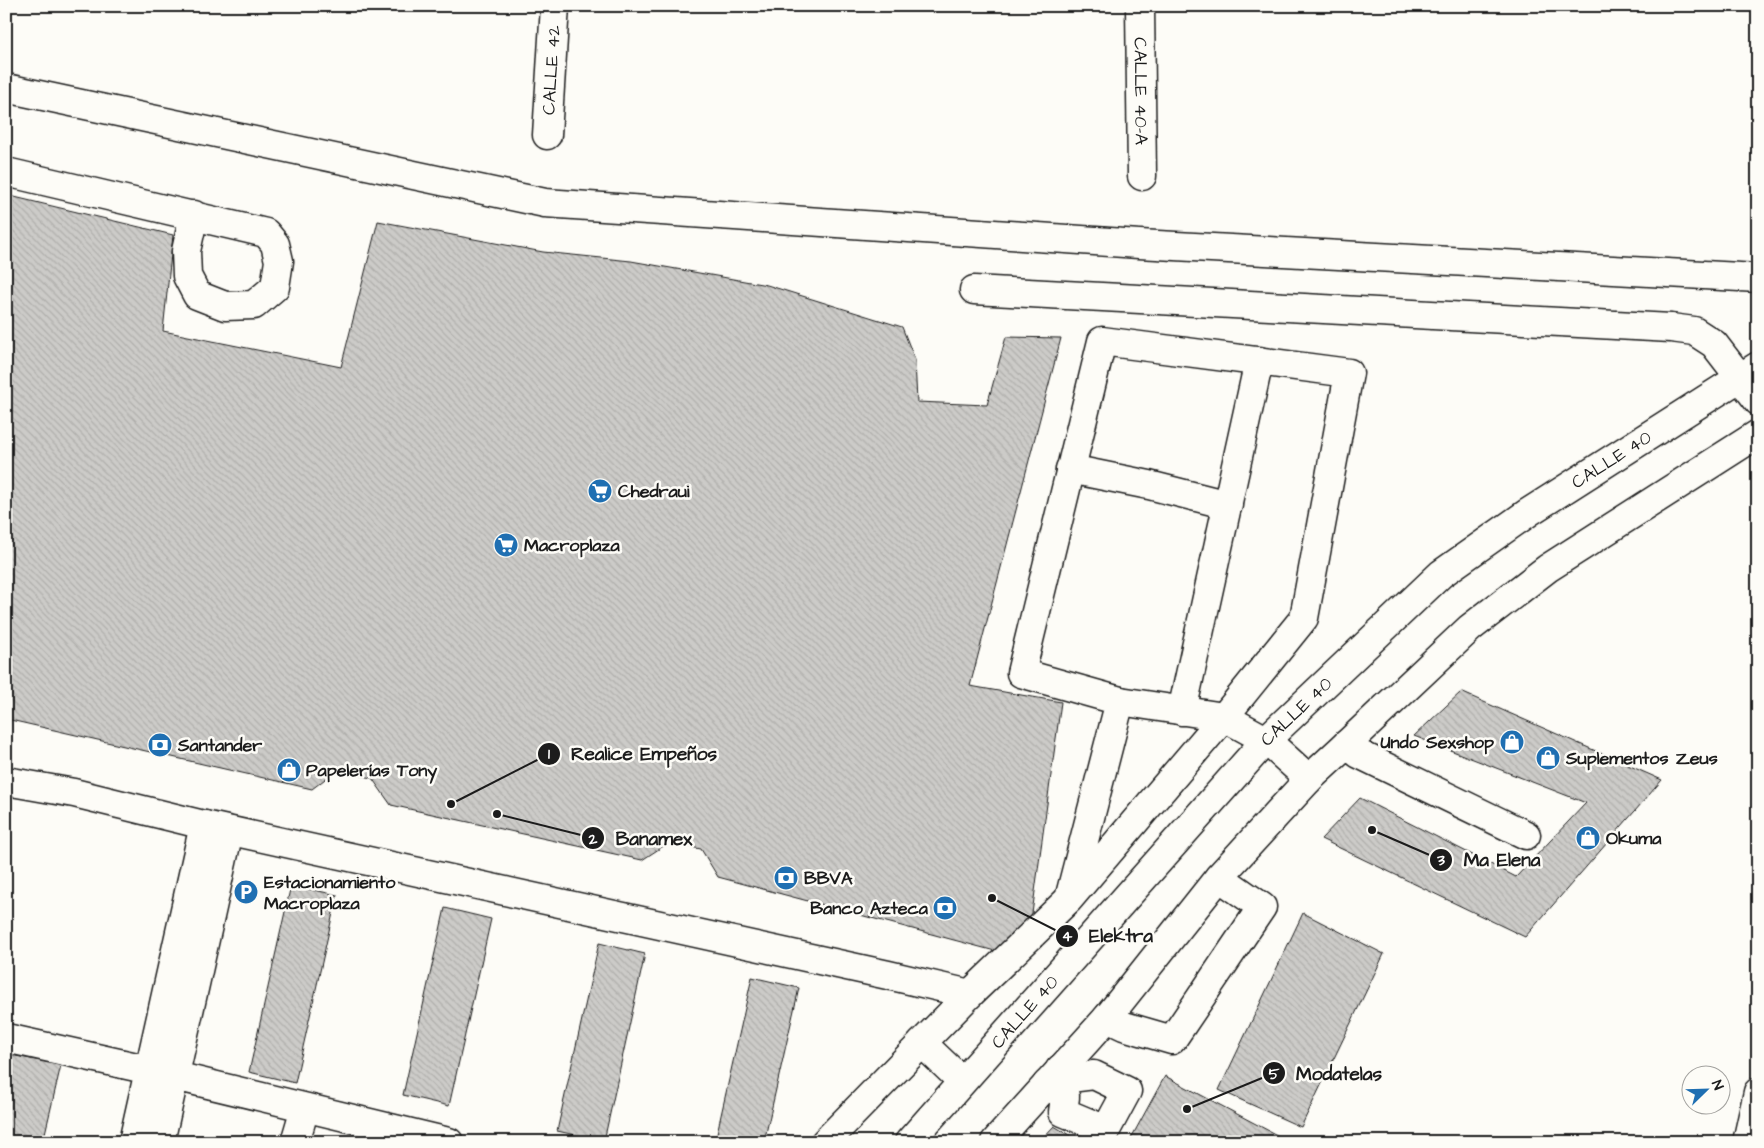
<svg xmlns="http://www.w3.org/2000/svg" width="1764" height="1148" font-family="'Architects Daughter',sans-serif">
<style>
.building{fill:url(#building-back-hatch);stroke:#1c1c1c}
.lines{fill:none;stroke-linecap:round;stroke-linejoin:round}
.minor-casing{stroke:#1c1c1c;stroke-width:31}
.major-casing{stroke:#1c1c1c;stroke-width:31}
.minor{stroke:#fdfcf7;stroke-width:28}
.major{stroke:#fdfcf7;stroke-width:28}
.labels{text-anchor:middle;stroke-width:5;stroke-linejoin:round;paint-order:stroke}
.street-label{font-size:18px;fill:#1c1c1c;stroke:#fdfcf7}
.poi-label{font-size:18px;font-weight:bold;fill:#1c1c1c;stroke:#fdfcf7;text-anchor:start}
.leader{fill:none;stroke:#1c1c1c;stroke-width:2}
.callout-dot{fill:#1c1c1c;stroke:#fdfcf7;stroke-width:2}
.mark-label{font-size:15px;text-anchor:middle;font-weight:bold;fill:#fff}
.callout-label{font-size:19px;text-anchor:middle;font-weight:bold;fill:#1c1c1c;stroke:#fdfcf7;stroke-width:5;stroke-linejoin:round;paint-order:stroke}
</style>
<defs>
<pattern id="building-back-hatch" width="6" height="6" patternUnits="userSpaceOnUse" patternTransform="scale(1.25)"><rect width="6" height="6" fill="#cccbc8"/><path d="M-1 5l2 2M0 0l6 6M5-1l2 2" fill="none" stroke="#afaeab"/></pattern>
</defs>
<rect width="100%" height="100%" fill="#fdfcf7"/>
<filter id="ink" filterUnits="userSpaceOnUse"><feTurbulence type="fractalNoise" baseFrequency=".02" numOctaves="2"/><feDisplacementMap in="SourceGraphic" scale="10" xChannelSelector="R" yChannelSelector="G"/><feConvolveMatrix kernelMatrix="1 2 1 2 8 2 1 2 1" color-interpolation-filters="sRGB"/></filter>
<g filter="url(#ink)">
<g class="building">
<polygon points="6,195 173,235 163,331 341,367 378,221 543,252 631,261 767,285 902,327 915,360 917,402 987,405 1006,337 1061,338 970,686 1061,702 1030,928 995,951 718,877 701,849 668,843 642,860 391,805 372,778 337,770 312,789 6,719"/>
<polygon points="1461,692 1662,780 1525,937 1321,839 1360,798 1516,877 1586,803 1414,736"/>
<polygon points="291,885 337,895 295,1083 249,1072"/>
<polygon points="445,908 491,919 449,1106 403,1095"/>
<polygon points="1303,913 1384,954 1301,1127 1219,1090"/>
<polygon points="599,943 645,954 604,1141 557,1131"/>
<polygon points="752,977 799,988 764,1142 715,1142"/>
<polygon points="6,1054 61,1065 43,1142 6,1142"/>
<polygon points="1165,1076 1290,1142 1129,1142"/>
<polygon points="1054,1126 1081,1142 1039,1142"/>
</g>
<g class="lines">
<defs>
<g id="minor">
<path id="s1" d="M 1140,6 L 1142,176"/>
<polyline points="6,88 545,203 1139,244 1758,278"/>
<path id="s2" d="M 547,135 L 555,6"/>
<polyline points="6,172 266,233 275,244 279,261 275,287 254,305 225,306 197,295 187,276 186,251 194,215"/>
<polyline points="974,290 1671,328 1694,331 1714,344 1758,401"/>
<polyline points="1070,469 1149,485 1228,505"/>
<polyline points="1120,701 1224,717 1266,740 1309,779"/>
<polyline points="1182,711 1259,361"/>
<polyline points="1347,744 1359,754 1526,835"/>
<polyline points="6,781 74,793 204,825 888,975 970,994"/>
<polyline points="1107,1018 1124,1026 1172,1040 1262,907 1219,877"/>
<polyline points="6,1038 150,1070 449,1142"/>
<polyline points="922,1043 962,1081"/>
<polyline points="1047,1084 1065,1097 1063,1112 1106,1130 1127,1091 1094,1075 1070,1078 1060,1069"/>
<polyline points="133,1142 204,825"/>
<polyline points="160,1142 229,831"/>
<polyline points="295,1142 305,1108"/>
<polyline points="825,1142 970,994 1069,899 1224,717 1304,618 1349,373 1102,341 1021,673 1120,701 1069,899"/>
<polyline points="1747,1142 1758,1092"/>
</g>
<g id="major">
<path id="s3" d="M 909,1142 L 1266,740 L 1441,574 L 1529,512 L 1758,366"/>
<polyline points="995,1142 1107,1018 1219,877 1309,779 1347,744 1470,628 1548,568 1758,434"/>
</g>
</defs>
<use href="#minor" class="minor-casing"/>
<use href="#major" class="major-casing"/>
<use href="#minor" class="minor"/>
<use href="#major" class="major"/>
</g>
</g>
<defs>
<symbol id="supermarket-disc" viewBox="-11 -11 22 22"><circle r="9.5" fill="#1f6fb2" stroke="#fdfcf7"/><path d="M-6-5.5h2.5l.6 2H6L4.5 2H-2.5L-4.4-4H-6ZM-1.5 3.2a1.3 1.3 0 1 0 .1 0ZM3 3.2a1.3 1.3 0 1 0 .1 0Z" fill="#fff"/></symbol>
<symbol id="shop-disc" viewBox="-11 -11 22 22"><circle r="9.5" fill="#1f6fb2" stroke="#fdfcf7"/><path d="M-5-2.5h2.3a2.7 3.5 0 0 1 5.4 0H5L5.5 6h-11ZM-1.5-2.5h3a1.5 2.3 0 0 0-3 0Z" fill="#fff"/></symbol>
<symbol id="bank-disc" viewBox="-11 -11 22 22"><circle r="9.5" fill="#1f6fb2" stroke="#fdfcf7"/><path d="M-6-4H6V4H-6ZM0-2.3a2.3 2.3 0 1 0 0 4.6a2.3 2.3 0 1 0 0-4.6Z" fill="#fff"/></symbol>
<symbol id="parking-disc" viewBox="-11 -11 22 22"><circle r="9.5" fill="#1f6fb2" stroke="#fdfcf7"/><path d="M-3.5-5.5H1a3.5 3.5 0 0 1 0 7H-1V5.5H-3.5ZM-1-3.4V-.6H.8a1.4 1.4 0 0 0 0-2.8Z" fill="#fff"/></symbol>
</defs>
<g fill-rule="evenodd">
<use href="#supermarket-disc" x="586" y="477" width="28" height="28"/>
<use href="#supermarket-disc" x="492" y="531" width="28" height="28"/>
<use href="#shop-disc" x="1498" y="728" width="28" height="28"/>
<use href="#bank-disc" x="146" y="731" width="28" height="28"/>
<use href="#shop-disc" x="1534" y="744" width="28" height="28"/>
<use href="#shop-disc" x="275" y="756" width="28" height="28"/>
<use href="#shop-disc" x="1574" y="824" width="28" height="28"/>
<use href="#bank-disc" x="772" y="864" width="28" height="28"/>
<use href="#parking-disc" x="232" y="878" width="28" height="28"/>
<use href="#bank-disc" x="931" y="894" width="28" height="28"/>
</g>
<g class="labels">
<g class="street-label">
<text dy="6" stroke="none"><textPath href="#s2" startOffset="65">CALLE 42</textPath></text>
<text dy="6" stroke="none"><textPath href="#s1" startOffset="85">CALLE 40-A</textPath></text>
<text dy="6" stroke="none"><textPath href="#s3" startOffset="984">CALLE 40</textPath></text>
<text dy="6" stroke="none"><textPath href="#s3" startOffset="579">CALLE 40</textPath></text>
<text dy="6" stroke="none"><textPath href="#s3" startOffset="174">CALLE 40</textPath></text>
</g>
<g class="poi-label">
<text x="618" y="497">Chedraui</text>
<text x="524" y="551">Macroplaza</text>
<text x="1494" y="748" text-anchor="end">Undo Sexshop</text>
<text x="178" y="751">Santander</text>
<text x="1566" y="764">Suplementos Zeus</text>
<text x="306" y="776">Papelerías Tony</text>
<text x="1606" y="844">Okuma</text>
<text x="804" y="884">BBVA</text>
<text x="264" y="888">Estacionamiento<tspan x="264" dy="21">Macroplaza</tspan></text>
<text x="928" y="914" text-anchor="end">Banco Azteca</text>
</g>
</g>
<path class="leader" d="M451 804L549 754M497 814L593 838M1372 830L1441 860M992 898L1067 936M1187 1109L1274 1073"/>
<g class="callout-dot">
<circle cx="451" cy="804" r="5"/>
<circle cx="497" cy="814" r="5"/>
<circle cx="1372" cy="830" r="5"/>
<circle cx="992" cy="898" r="5"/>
<circle cx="1187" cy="1109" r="5"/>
<circle cx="549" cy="754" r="12"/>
<circle cx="593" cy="838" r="12"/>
<circle cx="1441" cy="860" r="12"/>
<circle cx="1067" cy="936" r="12"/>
<circle cx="1274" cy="1073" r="12"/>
</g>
<g class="mark-label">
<text x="549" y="759">1</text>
<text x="593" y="844">2</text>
<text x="1441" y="865">3</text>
<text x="1067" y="941">4</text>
<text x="1274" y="1079">5</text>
</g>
<g class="callout-label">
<text x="644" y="760">Realice Empeños</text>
<text x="654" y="845">Banamex</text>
<text x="1502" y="866">Ma Elena</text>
<text x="1121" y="942">Elektra</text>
<text x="1339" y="1080">Modatelas</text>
</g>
<rect width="1764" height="1148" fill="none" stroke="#fdfcf7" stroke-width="25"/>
<rect x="12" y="12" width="1739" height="1123" fill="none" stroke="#1c1c1c" stroke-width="2" filter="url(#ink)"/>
<g transform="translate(1706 1090) rotate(67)"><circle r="24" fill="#fdfcf7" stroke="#a3a29f"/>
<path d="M0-4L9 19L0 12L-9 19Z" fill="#1f6fb2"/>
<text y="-8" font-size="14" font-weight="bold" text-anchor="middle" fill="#1c1c1c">N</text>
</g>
</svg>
